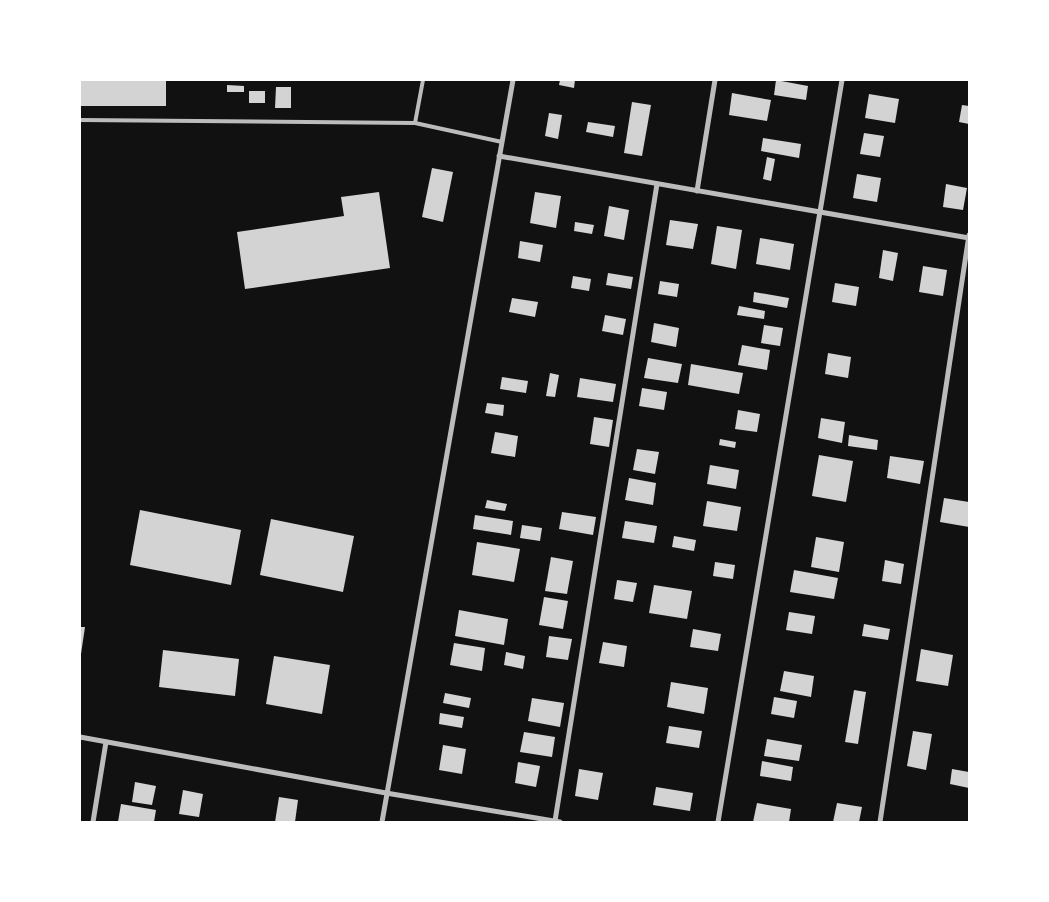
<svg xmlns="http://www.w3.org/2000/svg" width="1049" height="902" font-family="Roboto,sans-serif">
<style>
.building{fill:#d3d3d3}
.lines{fill:none;stroke-linecap:round;stroke-linejoin:round}
.service{stroke:#bcbcbc;stroke-width:4}
.minor{stroke:#bcbcbc;stroke-width:5}
</style>
<rect width="100%" height="100%" fill="#111"/>
<g class="building">
<rect x="80" y="80" width="86" height="26"/>
<polygon points="560,80 575,80 574,88 559,85"/>
<polygon points="776,80 808,86 806,100 774,95"/>
<polygon points="227,85 244,86 244,92 227,92"/>
<polygon points="276,87 291,87 291,108 275,108"/>
<rect x="249" y="91" width="16" height="12"/>
<polygon points="732,93 771,100 767,121 729,115"/>
<polygon points="869,94 899,99 895,123 865,118"/>
<polygon points="632,102 651,105 642,156 624,153"/>
<polygon points="962,105 969,106 969,124 959,122"/>
<polygon points="549,113 562,115 558,139 545,136"/>
<polygon points="588,122 615,126 613,137 586,132"/>
<polygon points="864,133 884,136 880,157 860,154"/>
<polygon points="763,138 801,144 799,158 761,151"/>
<polygon points="767,157 775,159 771,181 763,179"/>
<polygon points="432,168 453,172 443,222 422,217"/>
<polygon points="857,174 881,178 877,202 853,198"/>
<polygon points="946,184 967,188 963,210 943,207"/>
<polygon points="379,192 390,268 245,289 237,232 344,216 341,197"/>
<polygon points="535,192 561,196 556,228 530,223"/>
<polygon points="609,206 629,210 624,240 604,236"/>
<polygon points="670,220 698,224 693,249 666,245"/>
<polygon points="575,222 594,225 592,234 574,231"/>
<polygon points="717,226 742,230 736,269 711,264"/>
<polygon points="760,238 794,244 790,270 756,264"/>
<polygon points="520,241 543,245 540,262 518,258"/>
<polygon points="883,250 898,253 893,281 879,278"/>
<polygon points="923,266 947,270 943,296 919,292"/>
<polygon points="608,273 633,277 631,289 606,285"/>
<polygon points="573,276 591,279 589,291 571,288"/>
<polygon points="660,281 679,284 677,297 658,294"/>
<polygon points="835,283 859,287 856,306 832,302"/>
<polygon points="754,292 789,298 787,308 753,302"/>
<polygon points="512,298 538,302 535,317 509,312"/>
<polygon points="739,306 765,311 764,319 737,315"/>
<polygon points="605,315 626,319 623,335 602,331"/>
<polygon points="654,323 679,328 676,347 651,342"/>
<polygon points="764,325 783,328 780,346 761,343"/>
<polygon points="742,345 770,350 767,370 738,365"/>
<polygon points="828,353 851,357 848,378 825,374"/>
<polygon points="648,358 682,364 678,383 644,378"/>
<polygon points="691,364 743,373 739,394 688,385"/>
<polygon points="550,373 559,375 555,397 546,396"/>
<polygon points="502,377 528,381 526,393 500,389"/>
<polygon points="580,378 616,384 613,402 577,397"/>
<polygon points="642,388 667,392 664,410 639,406"/>
<polygon points="487,403 504,405 503,416 485,413"/>
<polygon points="738,410 760,414 757,432 735,429"/>
<polygon points="594,417 613,420 609,447 590,444"/>
<polygon points="821,418 845,422 842,443 818,438"/>
<polygon points="495,432 518,436 515,457 491,453"/>
<polygon points="849,435 878,440 877,450 848,446"/>
<polygon points="720,439 736,442 735,448 719,445"/>
<polygon points="637,449 659,452 655,474 633,470"/>
<polygon points="819,455 853,461 846,502 812,496"/>
<polygon points="890,456 924,461 920,484 887,478"/>
<polygon points="710,465 739,470 736,489 707,484"/>
<polygon points="629,478 656,483 653,505 625,500"/>
<polygon points="944,498 969,502 969,527 940,522"/>
<polygon points="487,500 507,504 505,511 485,508"/>
<polygon points="707,501 741,507 737,531 703,526"/>
<polygon points="140,510 241,530 231,585 130,565"/>
<polygon points="562,512 596,517 593,535 559,529"/>
<polygon points="475,515 513,521 511,535 473,529"/>
<polygon points="271,519 354,536 343,592 260,575"/>
<polygon points="625,521 657,526 654,543 622,538"/>
<polygon points="522,525 542,528 540,541 520,538"/>
<polygon points="674,536 696,540 694,551 672,547"/>
<polygon points="816,537 844,542 839,572 811,567"/>
<polygon points="477,542 520,549 514,582 472,575"/>
<polygon points="551,557 573,561 567,594 545,591"/>
<polygon points="885,560 904,564 901,584 882,581"/>
<polygon points="715,562 735,565 733,579 713,576"/>
<polygon points="794,570 838,578 834,599 790,592"/>
<polygon points="617,580 637,583 633,602 614,599"/>
<polygon points="654,585 692,591 687,619 649,613"/>
<polygon points="544,597 568,601 563,629 539,625"/>
<polygon points="459,610 508,619 504,645 455,636"/>
<polygon points="789,612 815,616 812,634 786,630"/>
<polygon points="864,624 890,629 888,640 862,636"/>
<polygon points="80,627 85,627 81,654 80,654"/>
<polygon points="693,629 721,634 718,651 690,647"/>
<polygon points="549,636 572,639 568,660 546,657"/>
<polygon points="603,642 627,646 624,667 599,663"/>
<polygon points="454,643 485,648 482,671 450,665"/>
<polygon points="921,649 953,655 948,686 916,681"/>
<polygon points="163,650 239,659 235,696 159,687"/>
<polygon points="506,652 525,656 523,669 504,665"/>
<polygon points="274,656 330,665 322,714 266,704"/>
<polygon points="784,671 814,676 811,697 780,691"/>
<polygon points="671,682 708,688 704,714 667,707"/>
<polygon points="854,690 866,692 858,744 845,742"/>
<polygon points="445,693 471,698 469,708 443,703"/>
<polygon points="774,697 797,701 794,718 771,714"/>
<polygon points="532,698 564,703 560,727 528,721"/>
<polygon points="440,713 464,717 462,728 439,724"/>
<polygon points="669,726 702,731 699,748 666,743"/>
<polygon points="913,731 932,734 926,770 907,766"/>
<polygon points="524,732 555,737 552,757 520,752"/>
<polygon points="767,739 802,745 799,761 764,756"/>
<polygon points="443,745 466,749 462,774 439,770"/>
<polygon points="762,761 793,767 791,781 760,776"/>
<polygon points="518,762 540,766 536,787 515,783"/>
<polygon points="579,769 603,773 598,800 575,796"/>
<polygon points="952,769 969,772 969,788 950,784"/>
<polygon points="135,782 156,786 152,805 132,802"/>
<polygon points="656,787 693,793 690,811 653,805"/>
<polygon points="183,790 203,794 199,817 179,814"/>
<polygon points="279,797 298,800 295,822 275,822"/>
<polygon points="757,803 791,809 789,822 753,822"/>
<polygon points="837,803 862,807 859,822 833,822"/>
<polygon points="121,804 156,810 154,822 118,822"/>
</g>
<g class="lines">
<g class="service">
<polyline points="80,120 415,123 502,142"/>
<polyline points="415,123 423,80"/>
</g>
<g class="minor">
<polyline points="499,156 969,238"/>
<polyline points="697,191 715,80"/>
<polyline points="80,737 386,793 560,822"/>
<polyline points="555,821 657,184"/>
<polyline points="93,822 106,742"/>
<polyline points="382,822 513,80"/>
<polyline points="718,822 842,80"/>
<polyline points="880,822 969,235"/>
</g>
</g>
<rect width="1049" height="902" fill="none" stroke="#ffffff" stroke-width="162"/>
</svg>
